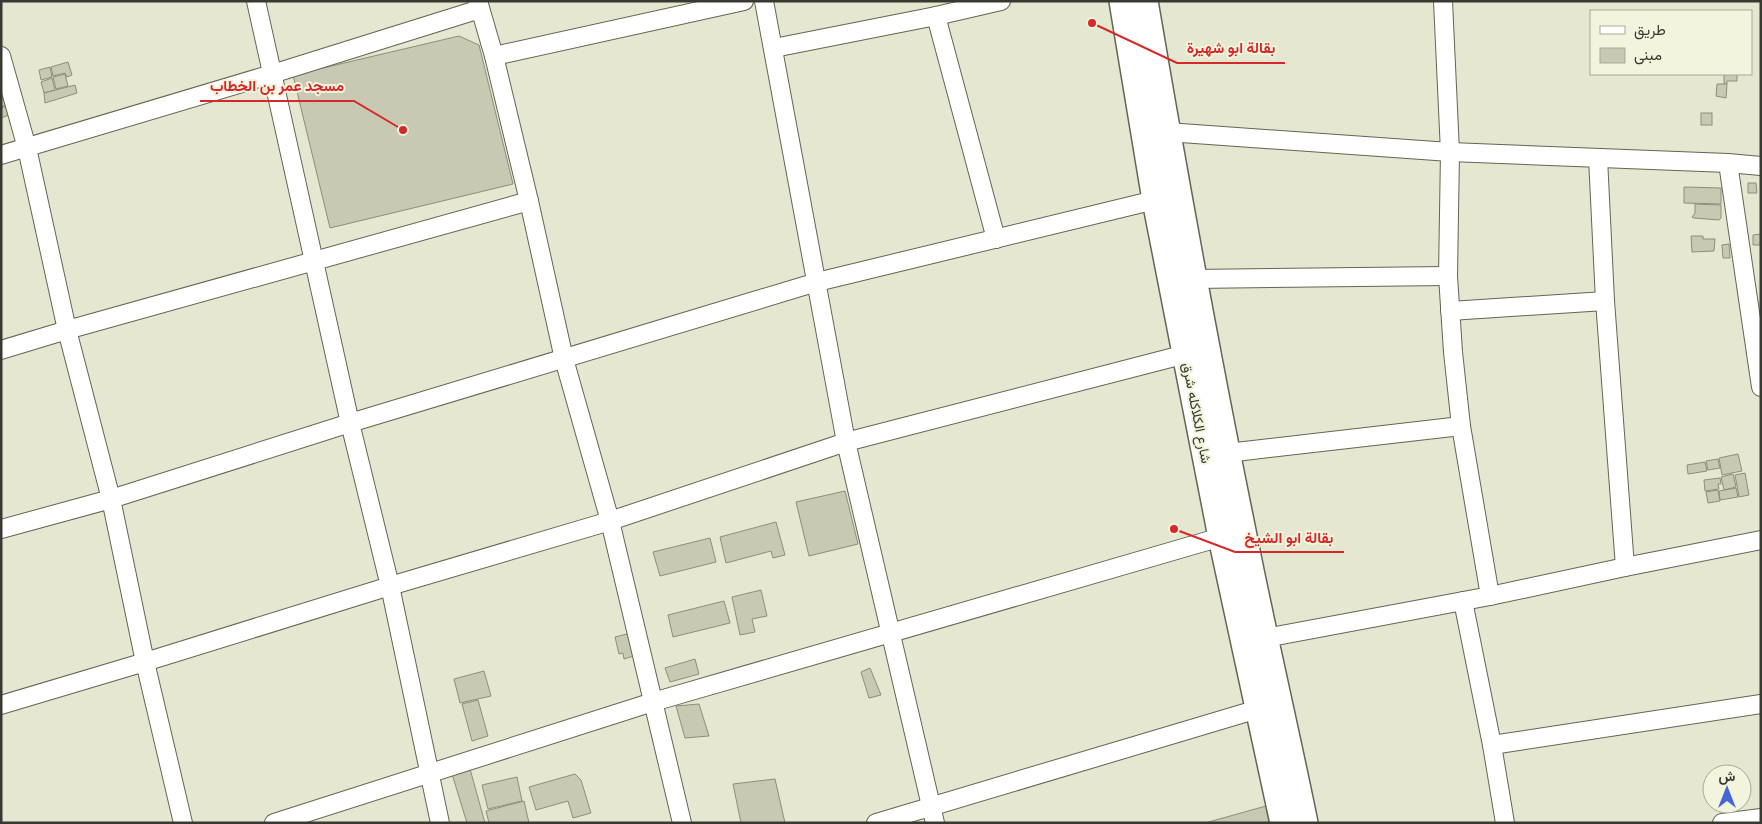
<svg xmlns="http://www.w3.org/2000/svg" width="1762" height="824" font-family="'Fira Sans',Vazirmatn,sans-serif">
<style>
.building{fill:#c7c9b3;stroke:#8d8e7a}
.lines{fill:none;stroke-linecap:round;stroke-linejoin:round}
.street-casing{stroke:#646552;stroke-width:20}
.secondary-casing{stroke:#646552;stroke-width:28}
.street{stroke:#fff;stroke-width:18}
.secondary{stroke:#fff;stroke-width:25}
.labels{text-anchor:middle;stroke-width:4;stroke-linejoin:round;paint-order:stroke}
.street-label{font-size:14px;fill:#383930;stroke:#f2f4dd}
.leader{fill:none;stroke:#d62828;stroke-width:2}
.callout-dot{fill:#d62828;stroke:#f2f4dd;stroke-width:2}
.callout-label{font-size:15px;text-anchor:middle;font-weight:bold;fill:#d62828;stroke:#f2f4dd;stroke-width:4;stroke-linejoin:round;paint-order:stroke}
</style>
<rect width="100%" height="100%" fill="#e5e7d0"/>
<g class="building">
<polygon points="459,36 479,45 513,184 330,228 293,75"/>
<polygon points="68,62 72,75 67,77 65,73 53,76 51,67"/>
<polygon points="50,67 52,77 41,80 39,70"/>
<polygon points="65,74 68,86 56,89 53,77"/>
<polygon points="1724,74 1737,74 1737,81 1727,81 1727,84 1724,84"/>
<polygon points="52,78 55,90 44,93 41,82"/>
<polygon points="1717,84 1727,84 1726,98 1716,96"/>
<polygon points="75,85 77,93 45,103 44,93"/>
<polygon points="8,92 12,103 1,107 1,94"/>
<polygon points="12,104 14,113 1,118 1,108"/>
<rect x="1701" y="113" width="11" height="12"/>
<polygon points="1748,183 1756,183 1757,193 1748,193"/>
<polygon points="1684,187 1721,188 1721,204 1684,203"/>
<polygon points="1695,204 1721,205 1721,218 1719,220 1694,218 1692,217 1695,213"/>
<polygon points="1761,234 1761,245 1753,245 1753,235"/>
<polygon points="1691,236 1703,236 1703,239 1715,239 1714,251 1692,252"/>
<polygon points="1729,244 1730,258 1723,258 1722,245"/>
<polygon points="1738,454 1742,471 1722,475 1719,458"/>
<polygon points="1718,459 1720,468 1708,470 1706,461"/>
<polygon points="1705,462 1707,471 1688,474 1687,465"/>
<polygon points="1745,473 1749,495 1739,497 1735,475"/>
<polygon points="1733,474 1736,487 1724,490 1721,477"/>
<polygon points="1720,478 1721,484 1718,484 1719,489 1705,491 1704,480"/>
<polygon points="1736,488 1738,497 1720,500 1719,491"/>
<polygon points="1718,490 1720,501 1708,503 1706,492"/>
<polygon points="845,491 858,544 809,556 796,502"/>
<polygon points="776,522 785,555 773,558 771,551 726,563 720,537"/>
<polygon points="710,538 716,562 660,576 653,552"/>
<polygon points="761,590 767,616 752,619 755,632 740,635 732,597"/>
<polygon points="724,601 730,623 673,637 668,615"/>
<polygon points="635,632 640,654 624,659 623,653 619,654 615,637"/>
<polygon points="695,659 699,674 670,682 665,668"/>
<polygon points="870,668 881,695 869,698 861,672"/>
<polygon points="484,671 491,696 460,703 454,679"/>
<polygon points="478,700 488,736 472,741 462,704"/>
<polygon points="699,704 709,736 685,738 676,706"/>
<polygon points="470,769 485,823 467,823 452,774"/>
<polygon points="575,774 581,780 591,813 573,818 568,801 536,810 529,787"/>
<polygon points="517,777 522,801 488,809 482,785"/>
<polygon points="775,779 785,823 741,823 733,784"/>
<polygon points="524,801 529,823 489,823 486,811"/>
<polygon points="1266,806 1269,823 1205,823"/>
</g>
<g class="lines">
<defs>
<g id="street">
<polyline points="256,1 350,423 390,586 440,823"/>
<polyline points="478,1 494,56 529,201 564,359 610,521 682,823"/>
<polyline points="764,1 846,442 935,823"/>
<polyline points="1443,1 1450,152 1448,276 1453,352 1461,426 1490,596"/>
<polyline points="936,16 996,239"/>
<polyline points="774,48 936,16 1001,1"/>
<polyline points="1,56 27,148 67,330 111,499 145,662 183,823"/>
<polyline points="494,56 744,1"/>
<polyline points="1167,132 1450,152 1728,163 1761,166"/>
<polyline points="1,155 272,74 480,9"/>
<polyline points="1598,158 1605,301 1625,567"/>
<polyline points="1728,163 1761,387"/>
<polyline points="1193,279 1448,276"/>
<polyline points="1450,311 1605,301"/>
<polyline points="1,350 67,330 529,201"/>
<polyline points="1227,453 1461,426"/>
<polyline points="1,529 111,499 350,423 817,282 1155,200"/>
<polyline points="1463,601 1492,745 1505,823"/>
<polyline points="1265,638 1490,596 1625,567 1761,540"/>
<polyline points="1,705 145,662 390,586 610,521 846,442 1186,354"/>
<polyline points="1492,745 1761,704"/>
<polyline points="274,823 653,702 1221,537"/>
<polyline points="876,823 1258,709"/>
<polyline points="1722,823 1761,818"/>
</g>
<g id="secondary">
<polyline points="1122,1 1155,200 1221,537 1283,823"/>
<path d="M 1145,1 C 1175,178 1207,355 1243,531 C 1262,628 1285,725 1305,823"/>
</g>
</defs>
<use href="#street" class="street-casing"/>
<use href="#secondary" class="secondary-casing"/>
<use href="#street" class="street"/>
<use href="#secondary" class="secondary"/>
</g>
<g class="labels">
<g class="street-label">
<text transform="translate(1197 413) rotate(79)" y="5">شارع الكلاكله شرق</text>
</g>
</g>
<path class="leader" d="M1092 23L1177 63H1285M403 130L354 101H200M1174 529L1235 552H1344"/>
<g class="callout-dot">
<circle cx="1092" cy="23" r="5"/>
<circle cx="403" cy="130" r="5"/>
<circle cx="1174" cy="529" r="5"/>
</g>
<g class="callout-label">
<text x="1231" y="53">بقالة ابو شهيرة</text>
<text x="277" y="91">مسجد عمر بن الخطاب</text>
<text x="1289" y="543">بقالة ابو الشيخ</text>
</g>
<rect width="1762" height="824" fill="none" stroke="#383930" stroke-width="5"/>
<rect x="1590" y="10" width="162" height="65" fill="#f2f4dd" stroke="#a8a998"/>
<rect x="1600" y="26" width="25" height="8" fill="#ffffff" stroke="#a8a998"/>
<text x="1634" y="35" font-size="15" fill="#383930">طريق</text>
<rect x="1600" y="48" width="25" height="15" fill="#c7c9b3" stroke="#a8a998"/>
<text x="1634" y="60" font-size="15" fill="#383930">مبنى</text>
<g transform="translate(1727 789)"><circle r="24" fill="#f2f4dd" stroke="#a8a998"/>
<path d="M0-4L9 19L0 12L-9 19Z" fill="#4464d7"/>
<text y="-8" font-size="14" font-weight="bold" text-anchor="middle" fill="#383930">ش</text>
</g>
</svg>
